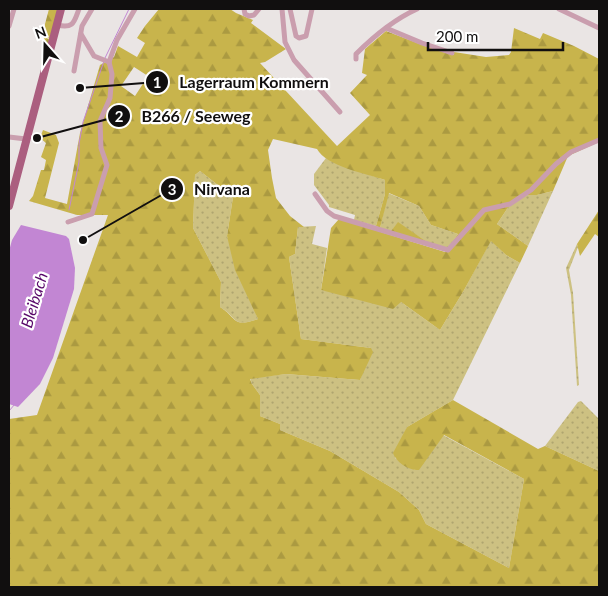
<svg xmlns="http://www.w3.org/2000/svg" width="608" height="596" font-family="Lato,sans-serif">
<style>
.grass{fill:url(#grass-dots)}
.forest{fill:url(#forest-firs);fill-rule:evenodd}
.water{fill:#c286d3}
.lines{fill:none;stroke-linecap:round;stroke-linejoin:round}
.stream{stroke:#c286d3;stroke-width:1}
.street{stroke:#ca9eae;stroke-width:5}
.primary{stroke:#ab5e7f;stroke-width:8}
.labels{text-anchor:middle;stroke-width:4.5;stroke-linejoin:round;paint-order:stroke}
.water-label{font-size:16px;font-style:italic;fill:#580869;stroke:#fff}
.leader{fill:none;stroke:#110f0f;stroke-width:2}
.callout-dot{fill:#110f0f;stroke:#fff;stroke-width:2}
.mark-label{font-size:15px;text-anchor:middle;font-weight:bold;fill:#fff}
.callout-label{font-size:16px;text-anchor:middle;font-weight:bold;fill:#110f0f;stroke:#fff;stroke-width:4.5;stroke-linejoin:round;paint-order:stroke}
</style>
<defs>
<pattern id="grass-dots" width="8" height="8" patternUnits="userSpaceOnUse" patternTransform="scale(1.25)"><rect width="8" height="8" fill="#cdc182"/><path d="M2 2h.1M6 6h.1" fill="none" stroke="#afa56f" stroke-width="1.8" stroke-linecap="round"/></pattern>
<pattern id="forest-firs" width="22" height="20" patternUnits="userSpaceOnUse" patternTransform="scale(1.25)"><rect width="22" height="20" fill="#c8b44c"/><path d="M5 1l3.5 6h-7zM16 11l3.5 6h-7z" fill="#ab9a41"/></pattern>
</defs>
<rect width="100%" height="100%" fill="#eae5e4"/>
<g class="grass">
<polygon points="326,158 352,169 385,180 385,194 376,226 354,220 355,215 329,207 329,205 314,185 314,174"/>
<path d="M 200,171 L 233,197 L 227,236 L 258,319 C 231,328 239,318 220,307 L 221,282 L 193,228 L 195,175 Z"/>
<polygon points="553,191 528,246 497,224 509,206 527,195 537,195"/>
<polygon points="388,193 419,206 431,225 458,234 448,248 430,244 398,223 391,231 380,228"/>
<polygon points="316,226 312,244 327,248 321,290 401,302 440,330 463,292 491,240 506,255 520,263 453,400 407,427 395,458 415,470 443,435 524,479 509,568 426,524 419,510 399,492 330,451 280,430 280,424 260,416 260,395 252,384 250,378 286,374 360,380 371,348 301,339 289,257 295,254 298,227"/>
<polygon points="577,244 578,247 569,270 573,293 579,385 577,386 571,295 566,268"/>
<polygon points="581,401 599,419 599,471 545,446 578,402"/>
</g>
<g class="forest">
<polygon points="49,9 58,9 41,69 45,24"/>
<path d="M 159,9 L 230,9 L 236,13 L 253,20 L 251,23 L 286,49 L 265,62 L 260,63 L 337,146 L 370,115 L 350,93 L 367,75 L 362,73 L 365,49 L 386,31 L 425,46 L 454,55 L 454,52 L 486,57 L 509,55 L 511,52 L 514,28 L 540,39 L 543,33 L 574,46 L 599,59 L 599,142 L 568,156 L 553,191 L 537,195 L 527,195 L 509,206 L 497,224 L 528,246 L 520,263 L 506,255 L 491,241 L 463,292 L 440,330 L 401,302 L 393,309 L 321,290 L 331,228 L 339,219 L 445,252 L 458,234 L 431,225 L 419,206 L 389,193 L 380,228 L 376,226 L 385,194 L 385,180 C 367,174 326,166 317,149 L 273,139 L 268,150 L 272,178 L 276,198 L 290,216 L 304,227 L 298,227 L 295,254 L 289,257 L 301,339 L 371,348 L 373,352 L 360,380 L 286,374 L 250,379 L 252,384 L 260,395 L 260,416 L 280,424 L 280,430 L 330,451 L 399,492 L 419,510 L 426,524 L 509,568 L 524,479 L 444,435 L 419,470 C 409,471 396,462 393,453 L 407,427 L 453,400 L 538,449 L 545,446 L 599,471 L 599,587 L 9,587 L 9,419 L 37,415 L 108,215 L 77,215 L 29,201 L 33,196 L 41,170 L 44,170 L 46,160 L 41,157 L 46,143 L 40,138 L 43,130 L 56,135 L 59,143 L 45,198 L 67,204 L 80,133 L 100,65 L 114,57 L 118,46 L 137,57 L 145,43 L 137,38 L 145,26 ZM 134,67 L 148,76 L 135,96 L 121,86 ZM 200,171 L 233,197 L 227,236 L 235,270 L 258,319 C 231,328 238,318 220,307 L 221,282 L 193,228 L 195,175 Z"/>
<polygon points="599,210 599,237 595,234 580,256 577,244"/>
<polygon points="398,222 430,244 391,231"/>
</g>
<polygon class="water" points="21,225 66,236 69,239 75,268 74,289 53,358 40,384 18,407 9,404 9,251 12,240"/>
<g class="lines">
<g class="stream">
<polyline points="105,58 129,9"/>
<polyline points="69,210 79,162 79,144 83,122 104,61"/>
<polyline points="9,411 15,404"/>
</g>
<g class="street">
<polyline points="244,9 245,14 249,16 254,15 259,9"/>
<polyline points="282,9 285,42 294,60 340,112"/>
<polyline points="290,9 296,36 299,38 306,36 312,9"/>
<polyline points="559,9 599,28"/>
<path d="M 57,25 C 74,29 74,22 79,9"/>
<polyline points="9,26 14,9"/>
<polyline points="386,28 422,43 452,53"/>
<polyline points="81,34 94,56 109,62"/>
<path d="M 356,59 L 356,54 C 374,36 395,19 417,9"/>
<polyline points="109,62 117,40 135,9"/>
<polyline points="74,71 82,26 92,9"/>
<polyline points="9,137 26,139"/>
<polyline points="315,194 327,211 334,216 448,250 484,210 510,204 531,190 556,164 571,152 599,140"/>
<polyline points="68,222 92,214 107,165 101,148 100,121 110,98 112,74 109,62"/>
</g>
<polyline class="primary" points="9,206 61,9"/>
</g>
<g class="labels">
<g class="water-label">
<text transform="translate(34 300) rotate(-73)" y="6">Bleibach</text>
</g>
</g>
<path class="leader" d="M80 88L157 82M37 138L119 116M83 240L172 189"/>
<g class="callout-dot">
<circle cx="80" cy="88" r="5"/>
<circle cx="37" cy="138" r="5"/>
<circle cx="83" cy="240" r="5"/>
<circle cx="157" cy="82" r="12"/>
<circle cx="119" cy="116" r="12"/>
<circle cx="172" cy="189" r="12"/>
</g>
<g class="mark-label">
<text x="157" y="88">1</text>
<text x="119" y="122">2</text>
<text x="172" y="195">3</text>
</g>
<g class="callout-label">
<text x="254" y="88">Lagerraum Kommern</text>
<text x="196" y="122">B266 / Seeweg</text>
<text x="222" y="195">Nirvana</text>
</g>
<rect width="608" height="596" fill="none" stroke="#110f0f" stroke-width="20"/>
<g transform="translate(45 45) rotate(340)" stroke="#ffffff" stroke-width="4" paint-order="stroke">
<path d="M0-4L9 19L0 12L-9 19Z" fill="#110f0f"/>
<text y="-8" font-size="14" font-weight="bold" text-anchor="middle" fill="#110f0f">N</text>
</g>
<path d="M428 42v8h135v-8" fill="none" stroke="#110f0f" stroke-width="2.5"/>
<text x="436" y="42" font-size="15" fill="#110f0f" stroke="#ffffff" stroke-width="4" paint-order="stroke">200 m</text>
</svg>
